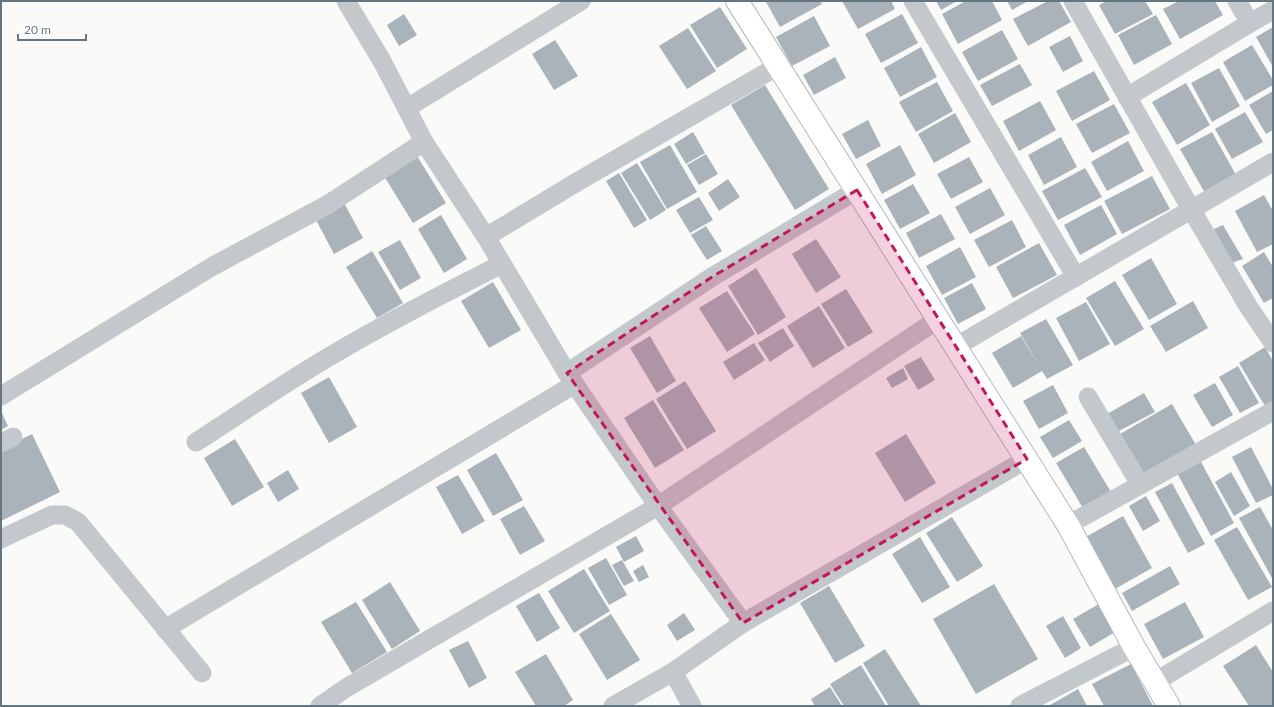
<svg xmlns="http://www.w3.org/2000/svg" width="1274" height="707" font-family="Lato,sans-serif">
<style>
.building{fill:#aab3b9}
.lines{fill:none;stroke-linecap:round;stroke-linejoin:round}
.secondary-casing{stroke:#b3babf;stroke-width:24}
.street{stroke:#c3c8cc;stroke-width:19}
.secondary{stroke:#fff;stroke-width:22}
.marked{fill:#c2185b;fill-opacity:0.2;stroke:#c2185b;stroke-width:3;stroke-dasharray:8 5;stroke-linejoin:round}
</style>
<rect width="100%" height="100%" fill="#fafaf8"/>
<g class="building">
<polygon points="767,1 820,1 822,4 780,27 766,2"/>
<polygon points="842,1 891,1 895,9 858,29"/>
<polygon points="936,1 957,1 941,10"/>
<polygon points="966,1 992,1 1002,20 958,44 942,14"/>
<polygon points="1007,1 1028,1 1012,10"/>
<polygon points="1048,1 1059,1 1071,22 1028,46 1013,19"/>
<polygon points="1107,1 1145,1 1153,14 1115,34 1099,5"/>
<polygon points="1179,1 1215,1 1223,15 1180,39 1163,9"/>
<polygon points="720,7 747,49 717,68 690,25"/>
<polygon points="404,14 417,35 399,46 387,25"/>
<polygon points="902,14 918,43 881,63 865,34"/>
<polygon points="1156,15 1172,44 1134,65 1118,35"/>
<polygon points="814,16 830,46 792,66 776,37"/>
<polygon points="1273,27 1273,67 1256,37"/>
<polygon points="688,28 716,71 687,89 659,46"/>
<polygon points="1002,30 1018,59 978,81 962,52"/>
<polygon points="1070,36 1083,61 1063,72 1049,47"/>
<polygon points="555,40 578,76 554,90 532,54"/>
<polygon points="1252,45 1273,80 1273,85 1245,101 1223,62"/>
<polygon points="921,47 937,77 900,97 884,68"/>
<polygon points="835,57 846,78 814,95 803,75"/>
<polygon points="1020,64 1032,85 992,106 980,85"/>
<polygon points="1219,68 1240,106 1212,122 1191,83"/>
<polygon points="1094,71 1110,100 1072,121 1056,91"/>
<polygon points="937,82 953,111 916,132 899,102"/>
<polygon points="1186,83 1210,125 1177,145 1152,102"/>
<polygon points="765,85 829,189 795,210 731,105"/>
<polygon points="1273,91 1273,130 1266,134 1249,105"/>
<polygon points="1040,101 1056,130 1019,151 1003,121"/>
<polygon points="1114,104 1130,133 1092,153 1076,124"/>
<polygon points="1245,112 1263,142 1232,159 1215,129"/>
<polygon points="955,113 971,142 934,163 918,134"/>
<polygon points="868,120 881,146 856,159 842,134"/>
<polygon points="693,132 705,153 686,164 674,144"/>
<polygon points="1212,132 1236,175 1205,193 1180,149"/>
<polygon points="1061,137 1077,167 1044,185 1028,155"/>
<polygon points="1128,141 1144,171 1107,191 1091,162"/>
<polygon points="670,145 697,192 667,209 640,162"/>
<polygon points="900,145 916,175 882,194 866,164"/>
<polygon points="706,154 718,174 699,185 687,165"/>
<polygon points="417,156 446,203 413,223 384,176"/>
<polygon points="969,157 983,182 951,199 937,174"/>
<polygon points="637,163 666,210 650,220 621,173"/>
<polygon points="1085,168 1102,197 1058,220 1042,191"/>
<polygon points="619,173 647,220 634,228 606,181"/>
<polygon points="1152,176 1170,209 1122,234 1104,201"/>
<polygon points="728,179 740,197 719,211 708,193"/>
<polygon points="913,184 930,213 900,229 884,200"/>
<polygon points="990,188 1005,215 970,234 955,207"/>
<polygon points="1264,195 1273,211 1273,244 1257,252 1235,211"/>
<polygon points="699,197 713,220 690,233 676,210"/>
<polygon points="344,203 363,238 334,254 315,218"/>
<polygon points="1101,205 1117,234 1080,255 1064,225"/>
<polygon points="941,214 955,239 919,258 906,233"/>
<polygon points="441,215 467,259 444,273 418,229"/>
<polygon points="1012,220 1026,247 989,267 974,240"/>
<polygon points="1223,225 1243,259 1231,263 1214,229"/>
<polygon points="706,226 722,251 707,260 691,235"/>
<polygon points="816,239 841,277 816,293 792,254"/>
<polygon points="400,240 421,278 400,290 378,252"/>
<polygon points="1039,243 1057,275 1013,298 996,267"/>
<polygon points="960,247 976,277 942,295 926,266"/>
<polygon points="372,251 403,303 377,318 346,267"/>
<polygon points="1264,252 1273,267 1273,298 1264,303 1242,266"/>
<polygon points="1151,258 1177,304 1149,320 1122,275"/>
<polygon points="756,268 786,317 758,335 728,286"/>
<polygon points="1115,281 1144,329 1115,346 1086,298"/>
<polygon points="493,282 521,330 489,348 461,301"/>
<polygon points="972,283 986,309 958,324 944,298"/>
<polygon points="846,289 873,332 848,347 821,304"/>
<polygon points="727,291 755,334 727,352 699,308"/>
<polygon points="1193,301 1208,328 1166,352 1150,326"/>
<polygon points="1086,302 1110,344 1079,361 1056,318"/>
<polygon points="819,306 845,348 813,368 787,326"/>
<polygon points="1046,319 1073,365 1047,379 1042,371 1013,388 992,353 1021,336 1041,369 1020,333"/>
<polygon points="783,328 794,346 770,362 758,343"/>
<polygon points="650,336 676,381 657,393 630,348"/>
<polygon points="754,343 765,360 734,380 723,362"/>
<polygon points="1265,347 1273,361 1273,401 1265,406 1239,363"/>
<polygon points="921,357 935,380 918,390 904,366"/>
<polygon points="1238,366 1259,403 1240,413 1219,377"/>
<polygon points="903,368 908,379 892,388 886,378"/>
<polygon points="329,377 357,427 329,443 301,393"/>
<polygon points="685,381 716,431 687,449 656,399"/>
<polygon points="1215,383 1233,415 1212,427 1193,395"/>
<polygon points="1053,385 1068,413 1039,429 1023,401"/>
<polygon points="1144,393 1155,412 1117,432 1107,414"/>
<polygon points="653,400 684,450 655,468 624,418"/>
<polygon points="1172,404 1196,445 1144,476 1120,434"/>
<polygon points="1,411 8,426 1,430"/>
<polygon points="1069,420 1082,441 1053,458 1040,437"/>
<polygon points="32,434 60,492 1,521 1,449"/>
<polygon points="906,434 936,483 905,502 875,453"/>
<polygon points="235,439 264,487 232,506 204,458"/>
<polygon points="1084,447 1111,492 1083,508 1056,463"/>
<polygon points="1251,447 1273,489 1273,495 1256,503 1232,457"/>
<polygon points="496,453 523,500 493,516 467,470"/>
<polygon points="1200,460 1234,523 1211,536 1177,473"/>
<polygon points="288,470 299,489 278,502 267,483"/>
<polygon points="1231,472 1250,506 1234,516 1215,482"/>
<polygon points="458,475 485,521 462,534 436,487"/>
<polygon points="1172,483 1205,544 1188,553 1155,492"/>
<polygon points="1146,496 1160,521 1143,531 1129,506"/>
<polygon points="524,506 545,541 520,555 500,519"/>
<polygon points="1260,507 1273,530 1273,580 1239,518"/>
<polygon points="1123,516 1152,568 1113,590 1084,538"/>
<polygon points="952,517 983,566 957,582 926,533"/>
<polygon points="1237,527 1272,587 1248,600 1214,540"/>
<polygon points="636,536 644,551 624,562 616,547"/>
<polygon points="920,537 950,587 922,603 892,554"/>
<polygon points="606,558 627,595 609,605 588,568"/>
<polygon points="622,560 634,581 624,586 612,565"/>
<polygon points="643,565 649,577 639,582 633,571"/>
<polygon points="1170,566 1180,584 1132,611 1122,593"/>
<polygon points="584,569 610,611 574,633 548,591"/>
<polygon points="390,582 420,631 392,649 362,600"/>
<polygon points="994,584 1038,659 976,694 933,619"/>
<polygon points="829,586 865,646 835,663 800,603"/>
<polygon points="539,593 560,628 537,642 516,606"/>
<polygon points="1104,601 1120,629 1090,647 1073,619"/>
<polygon points="356,602 387,652 352,673 321,622"/>
<polygon points="1185,602 1204,637 1163,659 1144,624"/>
<polygon points="684,613 695,630 677,641 667,625"/>
<polygon points="611,614 640,660 607,680 579,634"/>
<polygon points="1063,616 1081,648 1065,658 1046,626"/>
<polygon points="468,641 487,678 469,688 449,650"/>
<polygon points="1256,645 1273,672 1273,706 1249,706 1223,666"/>
<polygon points="885,649 921,706 889,706 863,663"/>
<polygon points="546,654 573,700 564,706 536,706 515,672"/>
<polygon points="1131,664 1153,706 1104,706 1092,684"/>
<polygon points="861,665 886,706 844,706 830,684"/>
<polygon points="830,687 842,706 815,706 811,699"/>
<polygon points="1078,689 1087,706 1051,706 1050,705"/>
</g>
<g class="lines">
<defs>
<polyline id="secondary" points="737,1 1068,525 1134,647 1169,706"/>
</defs>
<use href="#secondary" class="secondary-casing"/>
<g class="street">
<polyline points="346,1 382,61 424,142 486,237 567,373 658,506 743,623"/>
<polyline points="913,1 1076,277"/>
<polyline points="1073,1 1191,209 1248,306 1273,343"/>
<polyline points="1237,1 1250,23 1273,10"/>
<polyline points="1127,97 1250,23"/>
<polyline points="407,108 581,1"/>
<polyline points="486,237 577,182 778,66"/>
<polyline points="955,347 1273,162"/>
<polyline points="567,373 712,277 857,190"/>
<polyline points="1,396 213,266 327,205 424,142"/>
<polyline points="1088,397 1140,484"/>
<path d="M 196,442 C 240,414 283,384 327,358 C 384,324 443,294 502,264"/>
<polyline points="1,443 13,437"/>
<polyline points="1068,525 1273,411"/>
<polyline points="1,539 52,515 65,515 78,522 202,673"/>
<polyline points="165,629 575,384"/>
<polyline points="673,672 692,706"/>
<polyline points="1155,682 1273,611"/>
<polyline points="320,706 346,688 658,506 937,320"/>
<polyline points="613,706 673,672 743,623 1027,459"/>
<polyline points="1020,706 1134,647"/>
</g>
<use href="#secondary" class="secondary"/>
</g>
<path class="marked" d="M 857,190 L 1027,459 L 743,623 L 567,373 L 712,277 Z"/>
<rect width="1274" height="707" fill="none" stroke="#657683" stroke-width="4"/>
<path d="M18 34v6h68v-6" fill="none" stroke="#657683" stroke-width="2"/>
<text x="24" y="34" font-size="12" fill="#657683" stroke="#ffffff" stroke-width="3" paint-order="stroke">20 m</text>
</svg>
